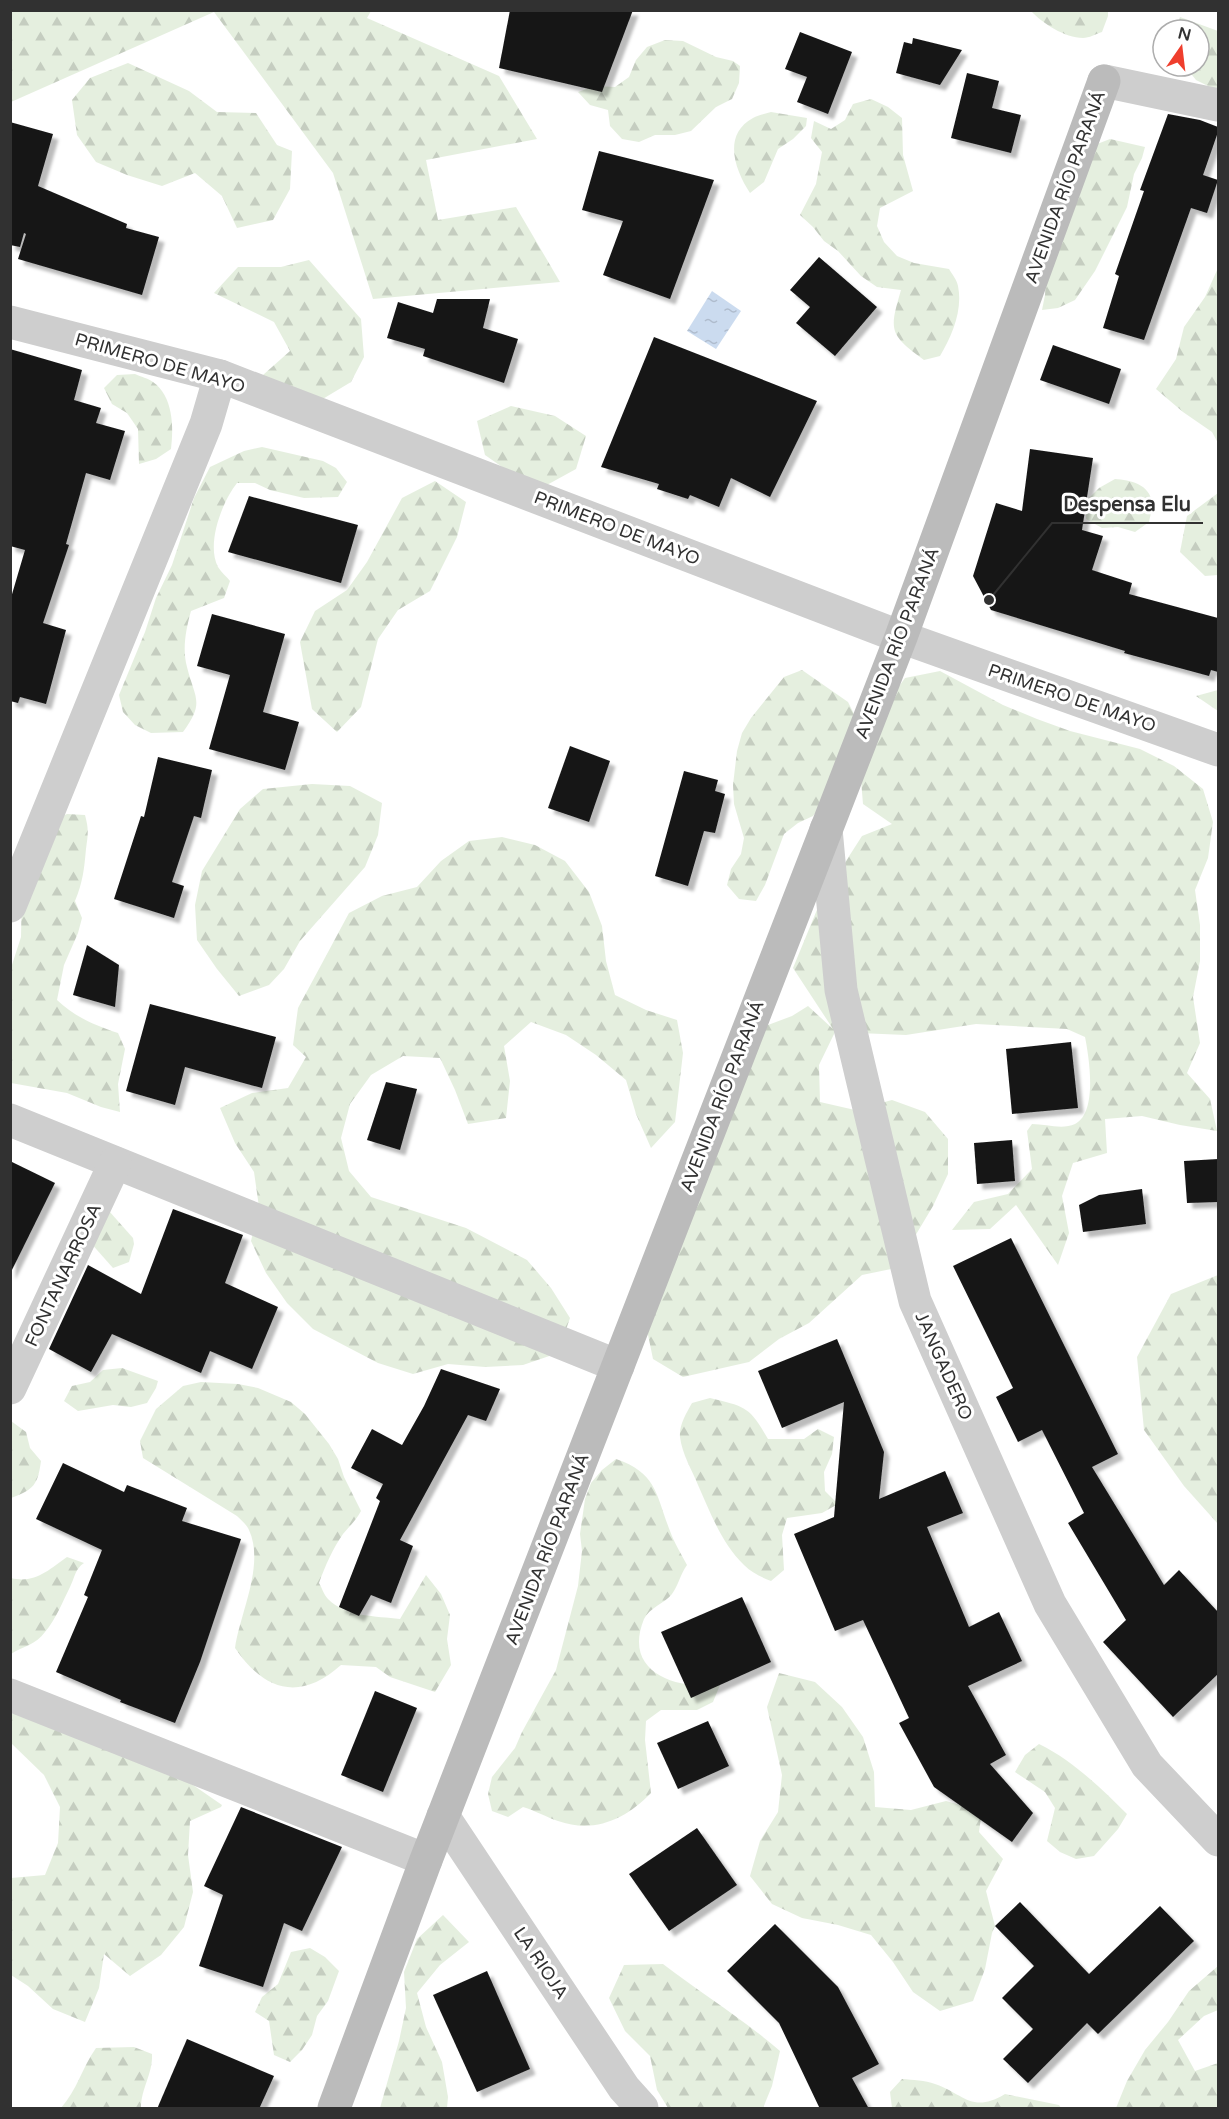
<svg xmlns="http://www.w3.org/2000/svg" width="1229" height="2119" font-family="'Varela Round',sans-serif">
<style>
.forest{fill:url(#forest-firs)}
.water{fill:url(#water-ripples)}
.building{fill:#181818;filter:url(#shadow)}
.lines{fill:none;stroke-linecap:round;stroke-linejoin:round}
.street{stroke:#cecece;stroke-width:33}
.secondary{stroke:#bbb;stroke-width:33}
.labels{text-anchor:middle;stroke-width:6;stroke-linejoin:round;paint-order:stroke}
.street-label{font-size:18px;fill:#313131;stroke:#fff}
.leader{fill:none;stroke:#313131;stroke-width:2}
.callout-dot{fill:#313131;stroke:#fff;stroke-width:2}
.callout-label{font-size:20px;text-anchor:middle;font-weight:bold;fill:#313131;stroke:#fff;stroke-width:6;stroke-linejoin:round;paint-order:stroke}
</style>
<defs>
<pattern id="forest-firs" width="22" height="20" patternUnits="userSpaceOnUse" patternTransform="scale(1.5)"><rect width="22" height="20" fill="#e5efdf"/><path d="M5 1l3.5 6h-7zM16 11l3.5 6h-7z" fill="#c5cdc0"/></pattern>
<pattern id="water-ripples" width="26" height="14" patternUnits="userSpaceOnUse" patternTransform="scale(1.5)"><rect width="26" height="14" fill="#cbdbef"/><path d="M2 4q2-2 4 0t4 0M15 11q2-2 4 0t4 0" fill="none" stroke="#afbccd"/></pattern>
<filter id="shadow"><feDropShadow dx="5.5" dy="5.5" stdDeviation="1.5" flood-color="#0004"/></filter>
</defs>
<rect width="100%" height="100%" fill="#fff"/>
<g class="forest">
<polygon points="10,11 371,11 367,18 499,76 537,139 426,160 438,220 516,207 560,282 373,299 333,173 214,12 11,102"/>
<path d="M 1031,11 L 1108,11 L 1108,16 L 1102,32 C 1096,34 1089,38 1083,38 C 1065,38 1042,23 1031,11 Z"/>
<polygon points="1180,17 1218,31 1218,91 1196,80 1185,66 1199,66 1199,30 1177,30"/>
<polygon points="665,40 683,41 716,57 733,61 740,66 739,83 732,99 716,107 691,131 675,135 655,135 639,142 622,139 610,126 608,110 590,105 578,92 595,86 615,87 629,77 636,60 647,47"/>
<polygon points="128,63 189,91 217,112 256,113 277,145 292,151 290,189 273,220 237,228 222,196 195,173 162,186 127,175 96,162 77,135 72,100 90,78"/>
<path d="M 871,99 L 888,107 L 902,118 L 903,155 L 913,191 L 880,208 L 877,226 L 884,242 L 897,256 L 914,263 L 949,269 C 952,274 957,280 958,286 C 963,310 952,336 940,356 L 924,360 C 889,334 889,331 901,290 L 877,287 L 861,276 L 838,251 L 824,241 L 813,227 L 800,215 L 816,184 L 822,152 L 811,138 L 814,121 L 831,129 L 845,120 L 853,104 Z"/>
<path d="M 771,112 L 807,118 L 806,126 L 793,139 L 778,149 L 764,182 L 750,193 C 735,170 722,135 753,118 C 758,115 765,114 771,112 Z"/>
<polygon points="1110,139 1145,147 1142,158 1134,174 1127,207 1095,271 1075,300 1058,308 1042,310 1045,295 1046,277 1092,146"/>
<polygon points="309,260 361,319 364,357 351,382 321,400 287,402 263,375 290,351 274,322 214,293 238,267 281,267"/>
<polygon points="1218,268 1218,443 1212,432 1183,412 1156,389 1176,359 1184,327 1205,297"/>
<path d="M 135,374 C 141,377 148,378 153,382 C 173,396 174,427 171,449 L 156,459 L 139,464 L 138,429 L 127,413 L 112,404 L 104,388 L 117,375 Z"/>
<polygon points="511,406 555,416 586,436 576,469 545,486 512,474 485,455 477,421"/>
<path d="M 262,447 L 323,461 L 336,468 L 347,482 L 338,497 L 304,498 L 270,490 L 255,483 L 237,483 C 222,502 206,544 218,567 C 221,572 227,577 230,581 L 224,598 L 191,611 C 186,629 182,649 187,667 C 195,699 205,702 183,732 L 151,733 L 135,725 L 123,712 L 119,695 L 145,632 L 156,598 L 172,565 L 194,498 L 210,467 L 244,451 Z"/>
<path d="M 1115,479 C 1130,480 1150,484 1152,503 C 1153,508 1150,516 1149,522 L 1135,532 L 1118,527 L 1102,528 L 1086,519 L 1086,501 L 1099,488 Z"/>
<polygon points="435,481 466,502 457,537 430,591 398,610 378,639 361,707 337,732 312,709 300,642 315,611 347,590 367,562 402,498"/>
<polygon points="1218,493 1218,575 1205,576 1180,552 1187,516"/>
<polygon points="802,670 848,702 857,720 824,802 813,816 798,823 784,834 765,885 756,901 739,899 727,885 731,869 741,854 744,838 734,804 733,785 737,751 742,733 751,718 784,677"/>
<path d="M 940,671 L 1003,705 L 1037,719 L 1070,731 L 1140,749 L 1174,766 L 1203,789 L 1213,822 L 1208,858 L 1195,890 L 1200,925 L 1200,961 L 1193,997 L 1200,1043 L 1187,1073 L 1210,1099 L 1217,1131 L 1180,1125 L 1142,1116 L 1105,1119 L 1107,1153 L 1073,1163 L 1062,1196 L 1069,1233 L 1058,1265 L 1016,1205 L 990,1229 L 952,1230 L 974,1202 L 1008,1194 L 1032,1169 L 1027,1131 L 1032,1124 C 1046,1124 1062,1130 1075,1124 C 1098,1113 1089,1057 1085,1037 L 1067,1029 L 976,1024 L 906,1035 L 835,1032 L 819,1065 L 820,1102 L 855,1110 L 892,1100 L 925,1112 L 948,1139 L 948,1174 L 933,1206 L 896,1268 L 862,1275 L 809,1323 L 779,1339 L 749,1362 L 683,1377 L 653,1359 L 646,1325 L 757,1029 L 792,1016 L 808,1006 L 833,1029 L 793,968 L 821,900 L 862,836 L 892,824 L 863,804 L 860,768 L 885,706 L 905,678 Z"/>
<polygon points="1218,690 1218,711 1196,696"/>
<polygon points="312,784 350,786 382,803 378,835 365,867 300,941 284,969 269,985 239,996 217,969 197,940 195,905 202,871 240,809 263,789"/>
<path d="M 67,814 L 85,815 C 89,830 88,834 86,849 C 84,870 83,881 75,901 L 82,918 L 78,933 L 64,965 L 57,1000 C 75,1017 94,1025 118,1033 L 125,1049 L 118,1084 L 120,1112 L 101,1107 L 67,1093 L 11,1083 L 10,971 L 21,937 L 22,884 L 51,821 Z"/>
<polygon points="502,837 535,845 565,861 589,892 602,926 606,961 615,995 646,1010 677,1020 683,1053 675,1122 651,1148 636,1114 626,1080 596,1055 566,1035 531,1022 504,1046 510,1081 506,1118 468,1124 455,1090 440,1058 403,1056 371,1075 350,1104 341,1138 349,1171 371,1197 466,1228 527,1260 551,1288 570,1318 558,1353 523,1365 485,1367 448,1364 413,1374 378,1363 313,1329 287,1303 266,1273 251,1241 259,1207 254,1172 235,1143 220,1108 252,1093 288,1088 306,1057 293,1045 298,1008 349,913 382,896 417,887 441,861 469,841"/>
<polygon points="109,1211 133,1238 134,1244 129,1262 113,1268 89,1241"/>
<polygon points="1218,1275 1218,1524 1184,1486 1144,1430 1137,1357 1171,1294"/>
<polygon points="122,1368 158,1381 156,1388 147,1403 131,1407 113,1405 78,1411 64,1401 72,1386 90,1382 103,1370"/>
<path d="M 201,1382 L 238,1384 L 258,1388 L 291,1402 L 305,1414 L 329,1444 L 338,1459 L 344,1477 L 361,1511 C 356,1520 350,1526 343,1534 C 333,1548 325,1566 319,1583 C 322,1588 324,1595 328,1599 C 346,1617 376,1616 400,1619 L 426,1575 L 441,1594 L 450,1615 L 447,1639 L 451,1665 L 435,1692 L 390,1677 L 376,1667 L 341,1665 C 300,1702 264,1691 235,1648 C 240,1613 265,1565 249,1530 C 247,1525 241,1520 237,1516 L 143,1458 L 140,1441 L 156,1409 L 183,1386 Z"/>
<path d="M 710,1398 C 746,1407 749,1406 768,1439 L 804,1439 L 818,1429 L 834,1437 L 832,1454 L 824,1472 L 825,1491 L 838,1504 L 822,1513 L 787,1518 L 782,1535 L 784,1570 L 771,1581 C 761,1577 752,1573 744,1565 C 722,1544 710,1512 698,1485 C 692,1470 682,1454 680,1437 C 679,1425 686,1414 692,1403 Z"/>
<path d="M 11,1421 L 26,1432 L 30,1448 L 41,1461 C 38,1484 34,1490 11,1498 Z"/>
<path d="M 616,1459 C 657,1473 656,1495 670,1531 C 674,1542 681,1554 687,1565 C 681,1573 678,1586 672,1594 C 665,1603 649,1608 644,1619 C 622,1673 677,1690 720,1685 L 713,1702 L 697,1710 L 661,1710 L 646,1721 L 645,1740 L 651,1793 C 626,1819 594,1834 558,1821 C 546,1817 536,1811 523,1807 L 508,1817 L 492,1811 L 488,1794 L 492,1777 L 515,1748 L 522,1732 L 556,1670 L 578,1586 L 582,1551 L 580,1534 L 585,1499 L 591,1483 L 602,1470 Z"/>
<path d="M 67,1557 L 84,1563 C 75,1569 75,1577 70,1587 C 63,1601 56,1619 45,1632 C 36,1645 23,1646 11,1654 L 11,1578 C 34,1584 49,1570 67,1557 Z"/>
<polygon points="779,1673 815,1682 842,1707 863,1737 874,1772 875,1807 911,1810 946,1801 982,1811 979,1832 1003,1859 986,1891 995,1926 992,1933 985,1969 973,2001 940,2011 913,1992 893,1962 871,1935 838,1925 802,1918 772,1904 750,1876 760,1841 778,1812 782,1775 767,1707"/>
<polygon points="22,1705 193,1785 222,1805 221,1807 190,1821 188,1855 193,1892 184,1927 161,1955 130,1976 104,1954 99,1988 85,2022 53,2009 28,1986 11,1975 11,1878 45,1875 58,1843 60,1807 44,1775 11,1743 11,1715"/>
<path d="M 1039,1744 C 1072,1760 1101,1788 1127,1814 L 1118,1829 L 1094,1856 L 1076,1859 L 1060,1852 L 1047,1841 L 1055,1808 L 1045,1792 L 1015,1772 L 1025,1755 Z"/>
<polygon points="443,1915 469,1942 440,1965 417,1993 426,2027 442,2062 448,2097 447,2108 380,2108 399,2041 406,2008 404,1972 417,1939"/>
<polygon points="310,1948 325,1957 339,1971 328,2001 317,2016 312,2035 302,2050 290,2062 274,2055 269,2021 255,2012 262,1997 278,1984 291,1952"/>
<path d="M 663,1964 C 702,1994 743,2019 780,2051 L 772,2086 L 763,2108 L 668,2108 L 657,2090 L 650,2056 L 625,2031 L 609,1998 L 624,1965 Z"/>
<polygon points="1218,1966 1218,2010 1204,2016 1178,2040 1195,2071 1218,2063 1218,2108 1116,2108 1127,2081 1145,2050 1168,2022 1189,1991"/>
<path d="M 134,2047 L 152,2054 C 153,2074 141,2088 141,2108 L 61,2108 C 77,2090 82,2068 96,2048 Z"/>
<path d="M 902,2079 C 913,2080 925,2080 935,2084 C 964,2094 972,2114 1005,2094 L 1059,2105 L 1061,2108 L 892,2108 L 890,2092 Z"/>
</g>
<polygon class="water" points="712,291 741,311 716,349 687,331"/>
<g class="building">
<polygon points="510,10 633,10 602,92 499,68"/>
<polygon points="800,32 852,52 828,114 797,102 807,77 785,69"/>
<polygon points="913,38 962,50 940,85 896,73 904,42 912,44"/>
<polygon points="967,73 999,81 992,108 1021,115 1011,153 951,138"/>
<polygon points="1168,114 1200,120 1218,127 1218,132 1203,175 1218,180 1207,213 1191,208 1144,340 1103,328 1119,276 1115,274 1144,191 1140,190"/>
<polygon points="10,122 53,134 38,186 127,224 126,228 159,237 142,295 18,259 26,234 24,233 20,247 10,245"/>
<polygon points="599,151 714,180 670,299 603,275 623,221 582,210"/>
<polygon points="819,257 877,307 835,356 796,323 810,307 790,290"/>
<polygon points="437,299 490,299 483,328 518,339 504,383 423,356 425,349 387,338 398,302 433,313"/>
<polygon points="654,337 817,401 770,497 731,478 719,507 690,495 688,499 657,489 659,484 601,467"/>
<polygon points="1053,345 1121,369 1109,404 1040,380"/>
<polygon points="10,349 82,370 74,400 101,408 96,423 125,431 110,480 86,473 66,544 69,545 43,623 66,630 46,704 20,697 18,703 10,701 10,601 25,550 10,546"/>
<polygon points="1030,449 1093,458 1082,530 1103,536 1092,570 1132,583 1129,594 1218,618 1218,672 1211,670 1209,676 1124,653 1125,651 991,610 973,576 996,503 1022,511"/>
<polygon points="249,496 358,525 341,583 228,552"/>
<polygon points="212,614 285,634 263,712 299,722 285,770 209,749 230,675 197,666"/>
<polygon points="570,746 610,761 589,822 548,808"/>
<polygon points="158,757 212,770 201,818 194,816 172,882 184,886 174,918 114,899 141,816 144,817"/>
<polygon points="684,771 718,780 715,791 725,794 715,833 704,831 688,886 655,876"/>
<polygon points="87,945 119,965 115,1007 73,995"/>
<polygon points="150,1004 276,1037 262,1088 185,1067 175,1105 126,1091"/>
<polygon points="1071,1042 1078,1108 1012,1114 1006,1049"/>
<polygon points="386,1082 417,1089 400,1150 367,1140"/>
<polygon points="1012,1140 1015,1181 977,1184 974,1143"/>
<polygon points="1218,1159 1218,1202 1187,1203 1184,1161"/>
<polygon points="10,1161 55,1183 10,1274"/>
<polygon points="1142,1189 1146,1224 1083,1232 1079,1205 1099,1195"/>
<polygon points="173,1209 243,1235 225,1283 278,1307 252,1369 210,1351 201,1373 112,1334 91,1372 49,1349 88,1265 141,1294"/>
<polygon points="1011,1238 1118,1454 1092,1467 1164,1585 1179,1570 1218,1612 1218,1674 1173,1717 1103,1642 1126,1620 1068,1523 1084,1513 1042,1430 1018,1442 996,1397 1013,1388 953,1266"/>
<polygon points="837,1339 884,1452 879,1499 945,1471 963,1513 927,1527 969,1627 999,1612 1022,1661 968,1686 1006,1755 990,1764 1033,1813 1012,1842 934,1787 899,1723 909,1718 863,1620 835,1631 794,1534 834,1517 844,1402 782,1428 758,1371"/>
<polygon points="441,1369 500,1389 486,1421 468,1415 400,1540 413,1546 391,1603 371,1595 359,1616 339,1607 380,1501 376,1498 383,1484 351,1468 372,1429 402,1445 424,1406"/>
<polygon points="63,1463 124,1492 127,1485 187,1508 182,1521 241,1539 200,1662 175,1723 120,1702 121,1700 56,1672 88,1597 84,1595 102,1550 36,1519"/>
<polygon points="742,1597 771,1662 691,1698 661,1632"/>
<polygon points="375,1691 417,1708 383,1792 341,1775"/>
<polygon points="708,1721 729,1766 678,1789 657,1743"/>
<polygon points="241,1807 342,1847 302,1931 284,1923 263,1987 199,1966 223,1895 204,1886"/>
<polygon points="697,1828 737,1885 669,1931 629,1874"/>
<polygon points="1020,1902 1089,1974 1160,1906 1194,1941 1098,2034 1087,2023 1028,2083 1003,2059 1033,2029 1002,1998 1034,1966 995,1926"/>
<polygon points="775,1924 838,1987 879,2064 852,2078 869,2109 820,2109 779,2023 727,1971"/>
<polygon points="487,1971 530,2069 477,2092 433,1995"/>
<polygon points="187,2039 274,2076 259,2109 157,2109"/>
</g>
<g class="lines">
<g class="street">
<polyline points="1104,81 1218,105"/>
<polyline points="10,322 220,376 901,637 1218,750"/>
<polyline points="826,829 841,990 915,1301 1050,1604 1147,1765 1218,1840"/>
<polyline points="10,906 206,424 220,376"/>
<polyline points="10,1120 618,1366"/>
<polyline points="10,1388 115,1163"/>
<polyline points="10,1695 426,1860"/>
<polyline points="443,1816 624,2088 642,2108"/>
</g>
<polyline class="secondary" points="334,2108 426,1860 901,637 1104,81"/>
</g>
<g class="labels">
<g class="street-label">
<text transform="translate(1065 187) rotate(-70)" y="6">AVENIDA RÍO PARANÁ</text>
<text transform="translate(160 363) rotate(16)" y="6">PRIMERO DE MAYO</text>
<text transform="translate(617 528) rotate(21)" y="6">PRIMERO DE MAYO</text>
<text transform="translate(897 643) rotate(-69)" y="6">AVENIDA RÍO PARANÁ</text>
<text transform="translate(1072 698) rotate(19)" y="6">PRIMERO DE MAYO</text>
<text transform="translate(722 1096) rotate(-69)" y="6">AVENIDA RÍO PARANÁ</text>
<text transform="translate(63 1275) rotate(-65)" y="6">FONTANARROSA</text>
<text transform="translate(944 1366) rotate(66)" y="6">JANGADERO</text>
<text transform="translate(547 1549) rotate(-69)" y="6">AVENIDA RÍO PARANÁ</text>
<text transform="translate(541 1963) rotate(56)" y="6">LA RIOJA</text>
</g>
</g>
<path class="leader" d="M989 600L1052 523H1203"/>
<circle class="callout-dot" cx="989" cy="600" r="6"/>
<g class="callout-label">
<text x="1127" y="511">Despensa Elu</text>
</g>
<rect width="1229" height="2119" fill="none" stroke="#313131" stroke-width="24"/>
<g transform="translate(1181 48) rotate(14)"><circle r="28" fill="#ffffff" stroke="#adadad" stroke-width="1.5"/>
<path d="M0-4.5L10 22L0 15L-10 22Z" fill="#ef3e2d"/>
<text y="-9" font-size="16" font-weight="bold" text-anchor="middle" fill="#313131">N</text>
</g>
</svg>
